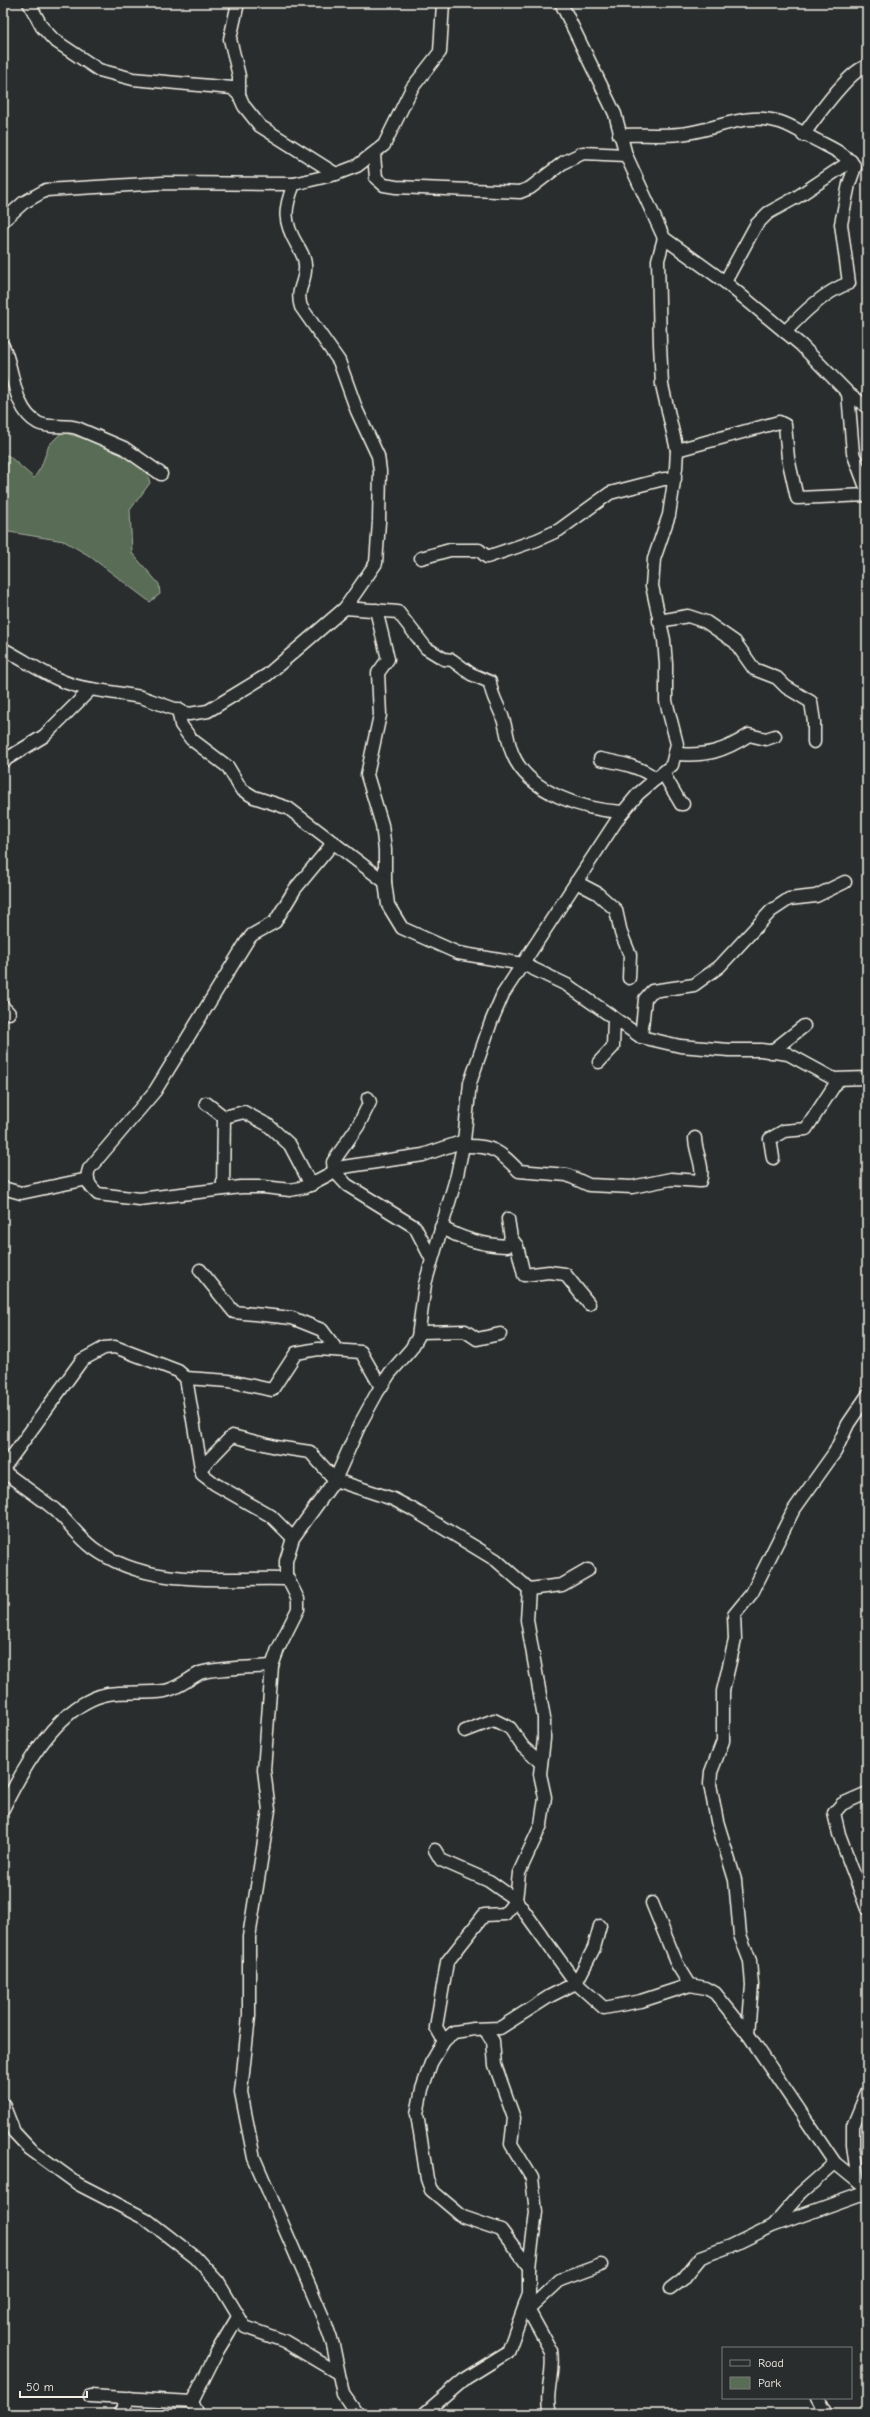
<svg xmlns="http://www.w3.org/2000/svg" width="870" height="2417" font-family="'Comic Neue',sans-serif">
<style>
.green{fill:#586c56;stroke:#a6ae9f}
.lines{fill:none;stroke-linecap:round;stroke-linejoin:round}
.minor-casing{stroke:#f4f1e8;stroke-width:15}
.minor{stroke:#2a2d2e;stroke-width:12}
</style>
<rect width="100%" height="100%" fill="#2a2d2e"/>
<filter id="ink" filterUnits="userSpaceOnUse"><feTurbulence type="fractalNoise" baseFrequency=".025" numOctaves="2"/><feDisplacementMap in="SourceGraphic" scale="8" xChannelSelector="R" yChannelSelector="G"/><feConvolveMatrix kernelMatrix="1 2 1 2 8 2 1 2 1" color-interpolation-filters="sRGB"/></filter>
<g filter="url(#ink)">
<polygon class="green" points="62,432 104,444 146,469 150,483 130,510 132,553 159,584 160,594 150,602 88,555 64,541 3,531 3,454 9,456 34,478 41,467 49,445"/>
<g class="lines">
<defs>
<g id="minor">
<polyline points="29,3 42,27 54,40 99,70 133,79 232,88 239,95 244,106 260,126 336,174"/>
<polyline points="238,3 230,39 239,76 239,95"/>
<polyline points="561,3 615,114 626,155 664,238 725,282 801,345 848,393 867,407"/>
<path d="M 619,135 C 639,134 660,136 680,134 C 714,131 745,111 780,122 C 793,126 805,135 818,141 C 831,148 846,154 855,167 L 849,184 L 841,224 L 849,283 C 824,292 803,313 785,332"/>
<path d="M 803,135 C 816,118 849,70 867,66"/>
<polyline points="374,155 376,178 384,185 396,187 520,192 530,188 564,162 583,153 626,155"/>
<polyline points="3,221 23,203 46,190 163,183 294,184 336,174 357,166 384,145 412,88 440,52 443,3"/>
<polyline points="725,282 756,225 768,213 797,197 851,161"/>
<path d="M 3,346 C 14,367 12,409 38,423 C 49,429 65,424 77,428 L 124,448 L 161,474"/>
<polyline points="848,393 853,453 867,490"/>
<polyline points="677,450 779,422 785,425 788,458 797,498 867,495"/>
<polyline points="421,558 450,550 479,550 487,557 537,540 559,530 610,493 664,479 675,479"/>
<path d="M 345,608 L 398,612 L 426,648 L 444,659 L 452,660 L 471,674 L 490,682 C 491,696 499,706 503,719 C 507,730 508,744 513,755 C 529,793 585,810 622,812"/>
<polyline points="376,610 388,659 378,673 380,715 367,775 382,825 385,850 385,882"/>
<polyline points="659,621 688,616 706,622 735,642 754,669 777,678 786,687 811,702 814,722 814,742"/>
<path d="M 3,649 C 34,665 56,684 91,689"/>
<polyline points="178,709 181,725 191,739 228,767 241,789 254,797 288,808 385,882 388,905 402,928 458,953 523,964 567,985 641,1037 680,1046 729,1050 761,1050 788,1054 834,1079 867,1078"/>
<path d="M 676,754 C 706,756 723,752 749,735 L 766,739 L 775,736"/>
<path d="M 600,759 C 620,763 640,766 656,779"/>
<path d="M 3,761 L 44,736 L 91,689 L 141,697 L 189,714 L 208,711 L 267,675 L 345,608 L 376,563 L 379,522 L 380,471 L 378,456 L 357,411 L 339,361 L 301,307 C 295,288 307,282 305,265 C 305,258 301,251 297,245 C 283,221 284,209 294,184"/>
<polyline points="663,773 681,804 683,804"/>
<path d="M 334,842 L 295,889 L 275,922 L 252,935 L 247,941 L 155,1091 L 89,1169 C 85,1180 90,1187 98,1194 L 139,1199 L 241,1187 L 264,1187 L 290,1190 L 305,1187 L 343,1167 L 423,1155 L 464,1141"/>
<polyline points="576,882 597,893 616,910 621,933 630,955 629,978"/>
<polyline points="3,1007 9,1013"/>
<polyline points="641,1037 645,999 652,991 694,985 719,967 771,911 789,899 816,896 845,882"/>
<polyline points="771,1052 804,1026"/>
<polyline points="599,1062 613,1047 614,1018"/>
<polyline points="368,1098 370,1102 358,1126 333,1162 334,1171 347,1185 415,1227 431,1258"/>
<polyline points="206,1103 224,1117 244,1112 268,1125 290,1145 311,1185"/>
<path d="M 463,1146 C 493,1145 499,1151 519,1171 L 567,1175 L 589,1185 L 632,1187 L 671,1179 L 700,1181 C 705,1167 695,1152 695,1138"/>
<polyline points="773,1158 770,1139 784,1131 806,1129 838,1080"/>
<polyline points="3,1188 21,1193 88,1179"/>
<polyline points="223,1189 224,1117"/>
<path d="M 441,1227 C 461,1239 484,1245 507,1246 L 511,1238 L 508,1219"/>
<polyline points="511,1238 517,1246 524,1275 549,1272 565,1274 589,1304"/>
<polyline points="200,1270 234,1312 292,1318 322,1330 337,1350"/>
<polyline points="420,1332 465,1331 477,1339 500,1334"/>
<polyline points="186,1378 229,1381 272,1390 296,1353 318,1349 361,1352 381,1387"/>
<polyline points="3,1469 82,1360 104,1348 115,1347 178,1371 186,1378 202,1474 215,1484 271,1516 293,1538"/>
<polyline points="200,1469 232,1436 276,1447 310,1452 335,1480 393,1499 412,1509 496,1560 529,1589 562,1585 588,1570"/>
<path d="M 3,1471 C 20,1484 38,1496 54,1509 C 68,1521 78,1537 93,1548 C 148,1589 222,1577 287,1579"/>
<polyline points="465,1731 494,1720 510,1728 523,1747 541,1763"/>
<polyline points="867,1793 842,1804 834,1813 839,1834 867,1909"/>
<path d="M 3,1809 C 23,1768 59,1703 108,1694 C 126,1691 146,1694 165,1691 C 179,1688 188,1679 200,1673 C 212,1668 257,1667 272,1666"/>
<polyline points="435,1850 441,1860 489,1881 516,1900 576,1983 604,2008 641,2001 690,1985 706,1988 715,1993 748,2034 835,2163 867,2189"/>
<polyline points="652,1903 677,1964 690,1985"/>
<polyline points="748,2034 752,1985 750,1961 740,1935 735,1880 717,1821 710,1784 711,1772 723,1741 723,1691 735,1640 734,1615 752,1593 793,1511 835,1452 848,1424 867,1396"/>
<polyline points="444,2041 436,2027 447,1962 484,1915 505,1914 516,1900 519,1873 541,1825 545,1797 540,1774 544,1739 544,1718 527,1620 529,1589"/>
<polyline points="3,2104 14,2132 30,2149 78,2184 146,2219 195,2257 218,2282 245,2327 284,2341 338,2373"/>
<polyline points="858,2182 853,2145 853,2126 867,2092"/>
<polyline points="773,2225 801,2193 835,2163"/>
<polyline points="529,2267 501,2230 463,2217 431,2190 427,2179 417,2114 422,2089 431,2063 444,2041 454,2032 474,2029 500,2028 550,1996 576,1983 594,1948 600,1926"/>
<polyline points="670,2289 683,2279 701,2257 731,2246 772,2226 867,2192"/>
<path d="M 525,2304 L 551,2351 C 555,2372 544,2393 550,2414"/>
<polyline points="528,2310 560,2280 601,2265"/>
<polyline points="90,2396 192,2402"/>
<polyline points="817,2398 826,2414"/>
<polyline points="192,2402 218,2350 238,2317"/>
<polyline points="192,2402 198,2414"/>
<polyline points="119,2414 130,2398"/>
<polyline points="357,2414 343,2394 333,2345 325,2322 254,2158 241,2092 249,2016 249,1937 269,1810 264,1770 272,1666 278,1649 298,1609 298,1599 286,1575 286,1561 293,1538 335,1480 360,1424 377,1393 390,1373 411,1349 418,1337 425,1284 457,1175 464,1141 470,1083 491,1022 503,994 619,817 638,794 672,765 677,744 666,701 666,664 664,640 652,586 654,559 669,515 676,468 677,450 662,385 660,344 658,260 664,238"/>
<polyline points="424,2414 466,2378 508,2352 529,2294 529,2267 536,2212 532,2178 511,2144 514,2118 495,2065 493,2041 485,2030"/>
</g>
</defs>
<use href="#minor" class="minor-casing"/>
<use href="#minor" class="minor"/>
</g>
</g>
<rect width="870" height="2417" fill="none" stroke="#2a2d2e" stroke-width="16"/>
<rect x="8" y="8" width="854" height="2401" fill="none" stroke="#f4f1e8" stroke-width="1.5" filter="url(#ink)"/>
<rect x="722" y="2347" width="130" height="52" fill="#2a2d2e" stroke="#7b7b78"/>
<rect x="730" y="2360" width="20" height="6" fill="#2a2d2e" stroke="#7b7b78"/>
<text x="758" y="2367" font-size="12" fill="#f4f1e8">Road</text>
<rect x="730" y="2377" width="20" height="12" fill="#586c56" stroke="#7b7b78"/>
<text x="758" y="2387" font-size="12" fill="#f4f1e8">Park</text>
<path d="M20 2391v6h67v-6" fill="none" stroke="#f4f1e8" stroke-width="2"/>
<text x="26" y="2391" font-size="12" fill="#f4f1e8" stroke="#2a2d2e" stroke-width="3" paint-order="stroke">50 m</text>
</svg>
